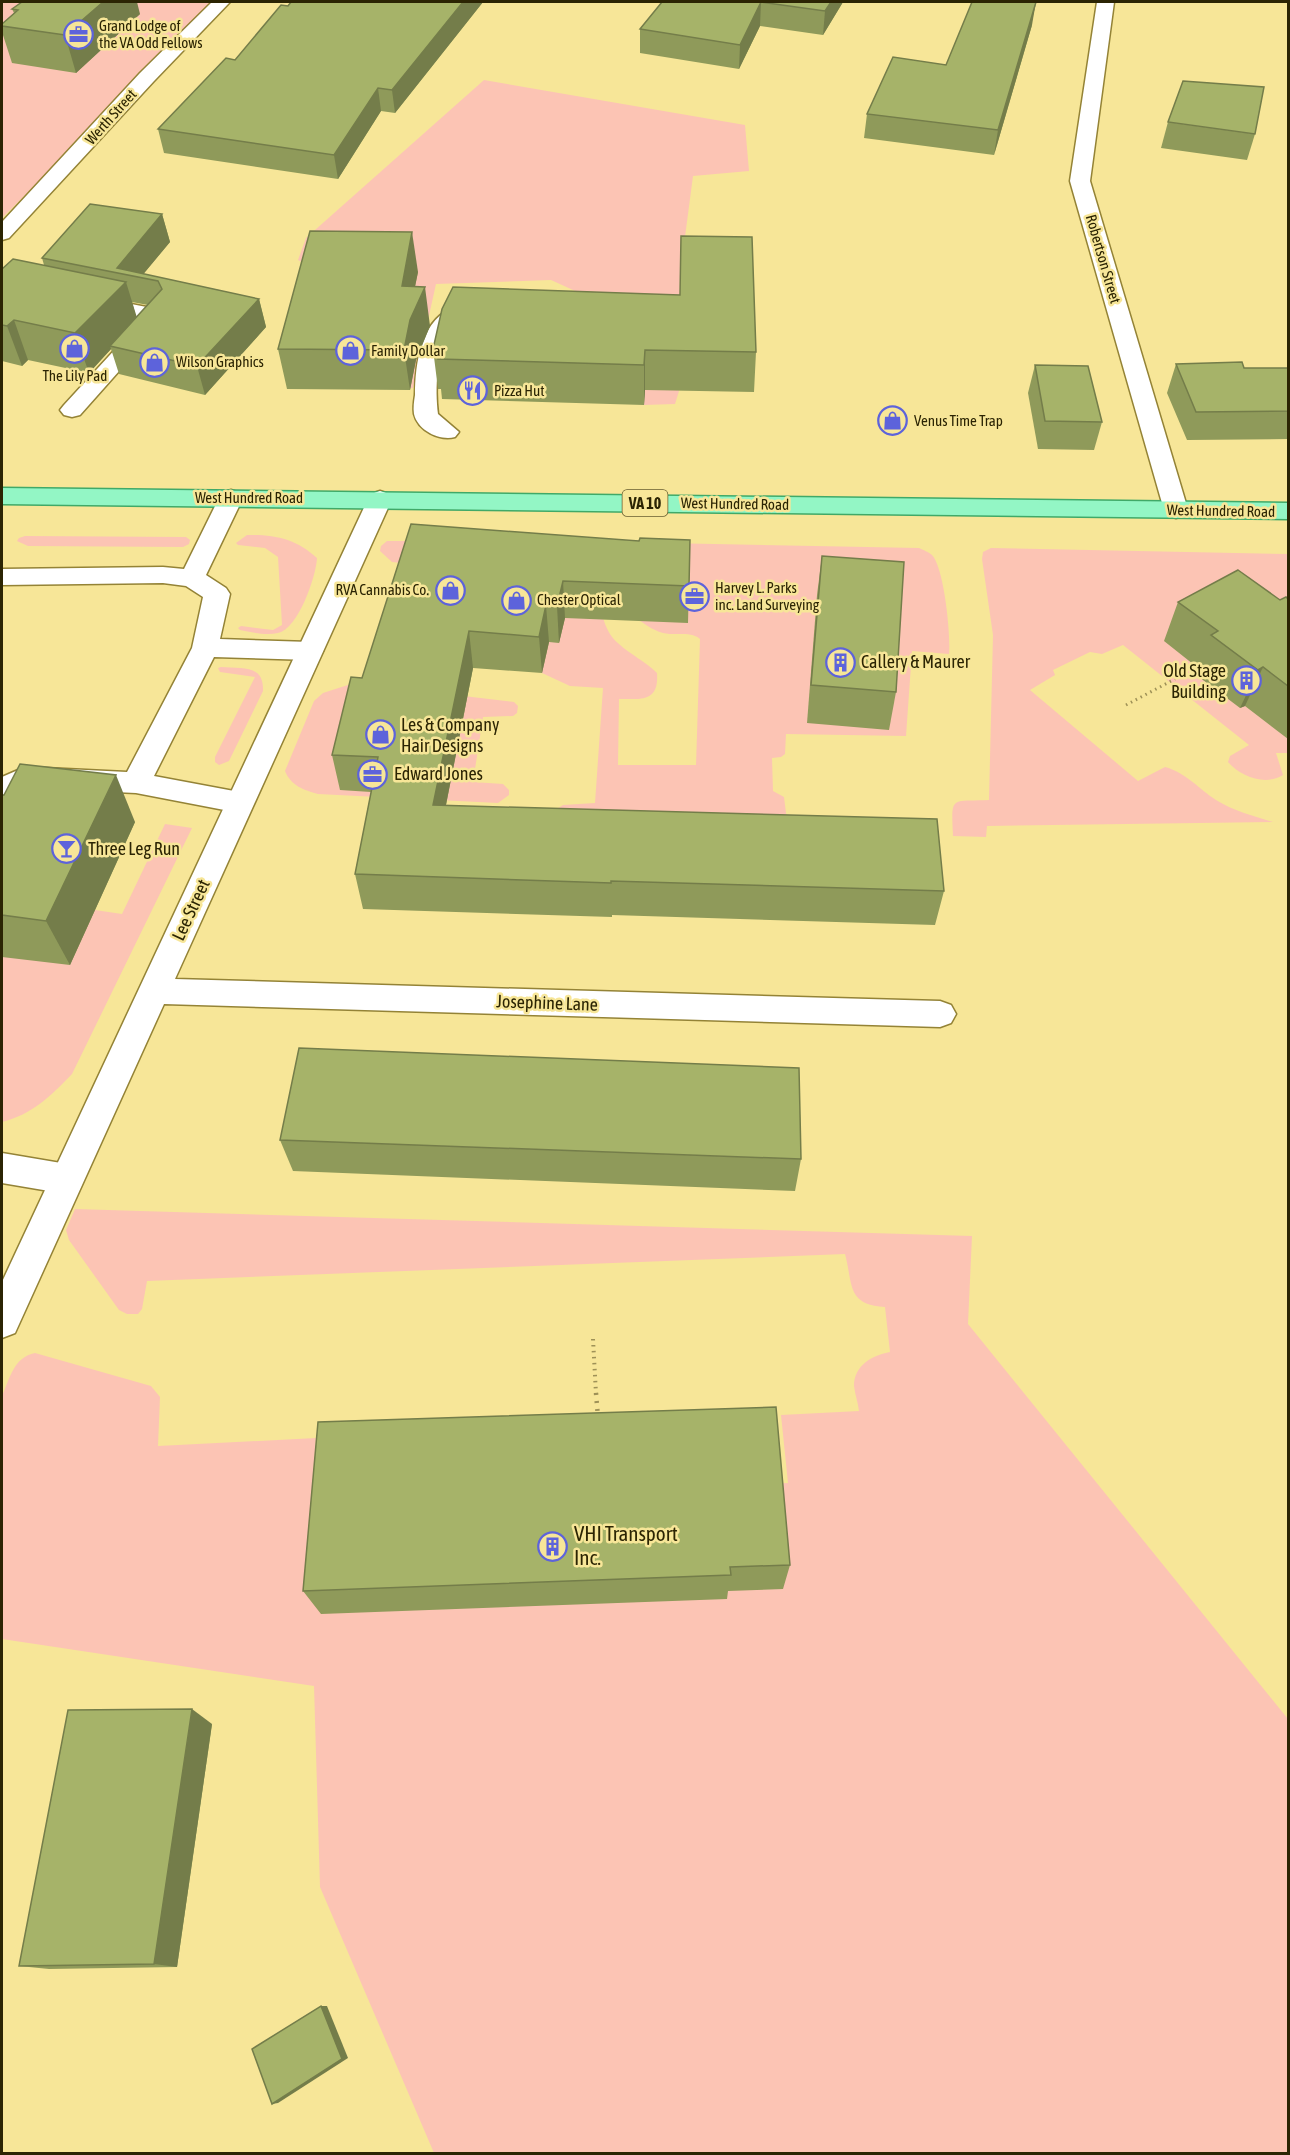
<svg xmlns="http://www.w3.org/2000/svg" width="1290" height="2155" font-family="'Asap Condensed',sans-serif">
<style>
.green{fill:#fcc4b4}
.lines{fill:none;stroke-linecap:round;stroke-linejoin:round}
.service-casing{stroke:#948336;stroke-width:3}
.minor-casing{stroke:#948336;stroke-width:3}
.primary-casing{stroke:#40a968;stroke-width:3}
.path-far2{stroke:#9e9157;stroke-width:3;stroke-dasharray:1.5 4;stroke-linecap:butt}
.path-far1{stroke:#9e9157;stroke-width:4;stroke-dasharray:1.5 4.5;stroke-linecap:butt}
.path{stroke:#9e9157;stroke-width:4.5;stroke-dasharray:2 6;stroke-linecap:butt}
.service{fill:#fff;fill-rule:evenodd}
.minor{fill:#fff;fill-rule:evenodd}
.primary{fill:#93f6c5;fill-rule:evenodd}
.wall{fill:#8f9a5a;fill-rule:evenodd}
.shaded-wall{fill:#747d4a}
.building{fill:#a6b369;stroke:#747d4a;stroke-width:1.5}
.labels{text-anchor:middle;stroke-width:5;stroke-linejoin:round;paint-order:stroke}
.far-poi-label{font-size:15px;fill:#2b2403;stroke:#f7e698;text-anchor:start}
.far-street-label{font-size:15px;fill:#2b2403;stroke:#f7e698}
.shield{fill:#f7e698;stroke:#685e30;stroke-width:1.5}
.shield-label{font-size:16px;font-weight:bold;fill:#2b2403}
.poi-label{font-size:18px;fill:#2b2403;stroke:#f7e698;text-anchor:start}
.street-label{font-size:18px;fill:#2b2403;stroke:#f7e698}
.near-poi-label{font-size:21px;fill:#2b2403;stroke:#f7e698;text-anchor:start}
</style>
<rect width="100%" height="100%" fill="#f7e698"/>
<g class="green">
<polygon points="2,2 219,2 2,218"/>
<polygon points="484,80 745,125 749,171 693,176 680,275 679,391 675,404 644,405 595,300 551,280 436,284 413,388 395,389 417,272 317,271 298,260 306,238"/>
<path d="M 247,535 C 274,534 297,539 317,558 C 316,577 298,629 278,633 C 266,636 251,632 240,630 L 238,628 L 241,626 L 273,630 L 282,625 L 278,557 L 265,548 L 238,545 L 236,543 Z"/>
<polygon points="25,536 186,537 190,540 189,544 183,547 28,546 17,541 19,538"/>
<path d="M 387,541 L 517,541 L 598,598 C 602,614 605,633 619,644 C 631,655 645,661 657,673 C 659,702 642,699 619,699 L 618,765 L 696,765 L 700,639 C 690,631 676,636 663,633 C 652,630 643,623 634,616 L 664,543 L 919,548 C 923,550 929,552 932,555 C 944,567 951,636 949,654 L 912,651 L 906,736 L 786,734 L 785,754 L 781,757 L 772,758 L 773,791 L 784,797 L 788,829 L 536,822 L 563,805 L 595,803 L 603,688 L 570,686 L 542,673 L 419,565 L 392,562 L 380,551 L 381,546 Z"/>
<path d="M 991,548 L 1288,554 L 1288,753 L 1276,753 L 1283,775 C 1266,786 1241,777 1228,762 L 1230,756 L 1249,745 L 1123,645 L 1102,654 L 1090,652 L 1053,670 L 1055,675 L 1030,690 L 1138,781 L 1165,767 C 1185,772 1199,789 1216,800 C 1234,811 1253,816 1273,822 L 987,826 L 986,837 L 953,836 C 951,794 951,802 989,800 L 993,635 L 982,559 L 983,552 Z"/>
<path d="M 221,667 C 242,669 264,664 263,691 L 229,761 L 219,765 L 215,762 L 215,757 L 255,677 L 220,672 L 218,668 Z"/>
<path d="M 354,683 L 514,702 L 518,706 L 517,713 L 513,716 L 483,717 L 473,782 L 503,784 L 509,790 L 509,795 L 498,803 L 318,794 C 304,790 291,786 285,771 L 314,701 L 323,693 Z"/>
<path d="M 165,824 L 192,828 L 72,1074 C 51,1096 31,1115 2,1122 L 2,942 L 95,910 L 122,914 Z"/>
<path d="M 75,1209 L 972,1236 L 968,1324 L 1288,1719 L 1288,2153 L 434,2153 L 320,1887 L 314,1686 L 2,1639 L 2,1396 C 10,1378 14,1357 35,1353 L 151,1386 L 160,1397 L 158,1446 L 316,1438 L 311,1501 L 788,1483 L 781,1415 L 859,1411 C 858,1403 855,1394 854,1386 C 854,1365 873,1355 890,1352 L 885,1307 C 846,1305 853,1283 845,1254 L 147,1281 L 142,1309 L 138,1314 L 127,1314 L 119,1310 L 69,1240 L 66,1230 Z"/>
</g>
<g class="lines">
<defs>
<g id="service">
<polygon points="2,279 157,309 165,311 168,316 80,415 72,417 64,415 60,410 64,405 142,320 2,291"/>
<path d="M 457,307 L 465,309 L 468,314 C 463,321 456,324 451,330 C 436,352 435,389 438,414 L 459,432 L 455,437 C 440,441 418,431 414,414 C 413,408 414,401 415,395 C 415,364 421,316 457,307 Z"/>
<polygon points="231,490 240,493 243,498 206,575 226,588 230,594 220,639 310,642 319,645 323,651 319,657 310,660 214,657 154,776 250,794 254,802 250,810 240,813 136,793 29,788 2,800 2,777 25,767 127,772 192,648 203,597 186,586 163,583 2,585 2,569 163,567 184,569 219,498 222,493"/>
<polygon points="2,1153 67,1164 79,1168 84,1179 79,1190 67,1194 2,1183"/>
</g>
<g id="minor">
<polygon points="212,2 230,2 154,81 9,238 2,240 2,222 140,73"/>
<polygon points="1097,2 1114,2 1090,181 1188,510 1185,515 1176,518 1167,515 1164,510 1070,181"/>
<polygon points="380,491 389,494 392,499 175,979 940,1001 951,1005 956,1014 951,1023 940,1027 164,1004 15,1333 2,1338 2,1282 368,499 371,494"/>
</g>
<polygon id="primary" points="2,488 1288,503 1288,519 2,504"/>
</defs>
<use href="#service" class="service-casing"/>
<use href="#minor" class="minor-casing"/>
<use href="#primary" class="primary-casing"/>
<polyline class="path-far2" points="1126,705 1175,679"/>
<polyline class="path-far1" points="593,1339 596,1394"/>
<polyline class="path" points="596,1393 598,1418"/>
<use href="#service" class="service"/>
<use href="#minor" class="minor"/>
<use href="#primary" class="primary"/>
</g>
<g class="wall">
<polygon points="291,2 483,2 395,113 381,111 338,179 164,153 158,129 235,60"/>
<polygon points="662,2 843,2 823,35 760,26 739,69 640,53 640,29"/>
<polygon points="12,9 140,14 76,73 12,63 2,32 2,24 14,13"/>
<polygon points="1032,25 994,155 864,138 867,114"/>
<polygon points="1168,122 1255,134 1247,160 1161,148"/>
<path d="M 162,214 L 170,242 L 143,274 L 259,299 L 266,327 L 205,395 L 119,374 L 111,349 L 89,373 L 28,360 L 22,366 L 2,361 L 2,269 L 44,265 L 42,258 ZM 132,302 L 148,305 L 136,317 Z"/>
<polygon points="418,272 415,286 430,326 416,360 410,390 287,389 278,349"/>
<polygon points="442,309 756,352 754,392 645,390 644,405 442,399 441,389 438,389 433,349"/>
<polygon points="1176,364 1244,368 1288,368 1288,439 1187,440 1167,393"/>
<polygon points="1035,365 1102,422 1094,450 1038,449 1028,393"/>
<polygon points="690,540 688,623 565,618 559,643 549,642 542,673 473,668 446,805 944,891 935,925 612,915 612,917 363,909 355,874 371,792 340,790 332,755 362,678 639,541"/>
<polygon points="822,556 896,692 889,730 807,723 817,595"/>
<polygon points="1288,599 1288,739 1245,706 1240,708 1195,674 1198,668 1164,641 1178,602 1280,600"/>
<polygon points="2,795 135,822 70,965 2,957"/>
<polygon points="280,1140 801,1159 795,1191 293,1171"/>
<polygon points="318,1422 790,1565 783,1589 728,1591 727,1599 321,1614 303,1591"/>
<polygon points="212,1724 177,1967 49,1969 19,1966"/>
</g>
<g class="shaded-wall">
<polygon points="103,2 137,2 140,14 76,73 65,35"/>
<polygon points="463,2 483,2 395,113 392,90"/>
<polygon points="761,2 760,26 739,69 740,45"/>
<polygon points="831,2 843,2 823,35 825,11"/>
<polygon points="1036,2 1032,25 994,155 998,130"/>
<polygon points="378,88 381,111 338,179 334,155"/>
<polygon points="162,214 170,242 141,277 117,268"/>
<polygon points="412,232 418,272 407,326 402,286"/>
<polygon points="126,282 138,321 110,346 111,349 89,373 75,333"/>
<polygon points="425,287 430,326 416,360 410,390 404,350 410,320"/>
<polygon points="259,299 266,327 205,395 197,366"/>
<polygon points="14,320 28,360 22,366 7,326"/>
<polygon points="645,350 645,390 644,405 644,365"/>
<polygon points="563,581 565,618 559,643 557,606"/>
<polygon points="546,605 549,642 542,673 539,637"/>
<polygon points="469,631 473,668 439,840 433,805"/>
<polygon points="1263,667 1245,706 1240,708 1258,670"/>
<polygon points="116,775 135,822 70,965 46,921"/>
<polygon points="192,1709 212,1724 177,1967 154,1964"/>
<polygon points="321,2006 327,2006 348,2058 278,2103 272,2104"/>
</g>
<g class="building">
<polygon points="22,2 103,2 65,35 2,26 2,24 18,10 12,9"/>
<polygon points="291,2 463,2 392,90 378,88 334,155 158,129 226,58 235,60 281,5 288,6"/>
<polygon points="662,2 831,2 825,11 761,2 740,45 640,29"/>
<polygon points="972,2 1036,2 998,130 867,114 893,57 946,65"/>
<polygon points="1183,81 1264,87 1255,134 1168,122"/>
<polygon points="90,204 162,214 117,268 259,299 197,366 110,346 162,289 158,281 42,258"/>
<polygon points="310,231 412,232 402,286 425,287 410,320 404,350 278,349"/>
<polygon points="681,236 752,237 756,352 645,350 644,365 438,359 440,350 433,349 442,309 453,287 680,295"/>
<polygon points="13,259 126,282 75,333 14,320 7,326 2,325 2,269"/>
<polygon points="1242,362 1244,368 1288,368 1288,411 1196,412 1176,364"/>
<polygon points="1035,365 1088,366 1102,422 1045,421"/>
<polygon points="411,524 639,541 640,538 690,540 689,586 563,581 557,606 546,605 539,637 469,631 433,805 937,819 944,891 611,881 611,883 355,874 378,757 332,755 351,677 362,678"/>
<polygon points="822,556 904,562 896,692 811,685"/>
<polygon points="1238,570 1280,600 1286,597 1288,599 1288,686 1263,667 1258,670 1211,635 1218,631 1178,602"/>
<polygon points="20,764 116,775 46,921 2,915 2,795 4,795"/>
<polygon points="299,1048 799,1068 801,1159 280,1140"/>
<polygon points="776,1407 790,1565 730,1567 731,1575 303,1591 318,1422"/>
<polygon points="192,1709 154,1964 19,1966 68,1710"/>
<polygon points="321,2006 342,2059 272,2104 252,2049"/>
</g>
<defs>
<symbol id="office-ring" viewBox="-11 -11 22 22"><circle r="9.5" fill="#f7e698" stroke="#5d63db" stroke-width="1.5"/><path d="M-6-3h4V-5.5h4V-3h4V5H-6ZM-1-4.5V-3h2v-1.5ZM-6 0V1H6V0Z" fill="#5d63db"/></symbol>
<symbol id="shop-ring" viewBox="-11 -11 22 22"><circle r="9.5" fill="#f7e698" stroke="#5d63db" stroke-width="1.5"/><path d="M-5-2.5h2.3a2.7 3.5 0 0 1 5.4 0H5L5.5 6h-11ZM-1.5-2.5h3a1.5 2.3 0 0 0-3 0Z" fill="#5d63db"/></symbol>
<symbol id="restaurant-ring" viewBox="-11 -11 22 22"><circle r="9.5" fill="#f7e698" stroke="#5d63db" stroke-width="1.5"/><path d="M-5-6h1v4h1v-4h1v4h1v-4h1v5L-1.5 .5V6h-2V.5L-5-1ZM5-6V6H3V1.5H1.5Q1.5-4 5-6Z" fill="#5d63db"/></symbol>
<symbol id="building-ring" viewBox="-11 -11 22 22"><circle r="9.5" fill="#f7e698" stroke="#5d63db" stroke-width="1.5"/><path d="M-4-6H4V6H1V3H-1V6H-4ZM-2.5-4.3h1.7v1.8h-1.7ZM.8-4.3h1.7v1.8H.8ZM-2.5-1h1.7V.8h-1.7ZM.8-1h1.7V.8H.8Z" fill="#5d63db"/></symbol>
<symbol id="bar-ring" viewBox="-11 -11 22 22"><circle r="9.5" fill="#f7e698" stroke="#5d63db" stroke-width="1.5"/><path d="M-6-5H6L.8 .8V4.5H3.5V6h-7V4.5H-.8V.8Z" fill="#5d63db"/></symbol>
</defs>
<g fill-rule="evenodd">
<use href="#office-ring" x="62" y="18" width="33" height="33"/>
<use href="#shop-ring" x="58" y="332" width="33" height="33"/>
<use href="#shop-ring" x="334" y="334" width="33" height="33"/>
<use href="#shop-ring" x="138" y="346" width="33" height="33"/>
<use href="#restaurant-ring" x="456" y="374" width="33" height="33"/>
<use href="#shop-ring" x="876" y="404" width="33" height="33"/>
<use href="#shop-ring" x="434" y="574" width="33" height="33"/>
<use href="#office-ring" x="678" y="580" width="33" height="33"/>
<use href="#shop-ring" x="500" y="584" width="33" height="33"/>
<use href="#building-ring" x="824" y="646" width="33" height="33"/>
<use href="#building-ring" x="1230" y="664" width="33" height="33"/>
<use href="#shop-ring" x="364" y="718" width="33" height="33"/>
<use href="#office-ring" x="356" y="758" width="33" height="33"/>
<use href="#bar-ring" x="50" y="832" width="33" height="33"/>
<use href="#building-ring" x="536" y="1530" width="33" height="33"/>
</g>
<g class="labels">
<g class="far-poi-label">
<text x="99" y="31">Grand Lodge of<tspan x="99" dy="17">the VA Odd Fellows</tspan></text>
<text x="371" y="356">Family Dollar</text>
<text x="176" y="367">Wilson Graphics</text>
<text x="75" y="381" text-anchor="middle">The Lily Pad</text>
<text x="494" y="396">Pizza Hut</text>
<text x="914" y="426">Venus Time Trap</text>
<text x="715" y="593">Harvey L. Parks<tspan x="715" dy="17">inc. Land Surveying</tspan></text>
<text x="429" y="595" text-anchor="end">RVA Cannabis Co.</text>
<text x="537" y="605">Chester Optical</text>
</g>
<g class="far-street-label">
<text transform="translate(111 117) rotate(-48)" y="5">Werth Street</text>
<text transform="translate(1103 259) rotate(74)" y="5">Robertson Street</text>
<text x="249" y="503">West Hundred Road</text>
<text transform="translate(735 504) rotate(1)" y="5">West Hundred Road</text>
<text transform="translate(1221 511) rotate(1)" y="5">West Hundred Road</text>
</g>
<rect class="shield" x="622.5" y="490" width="45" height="26" rx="4.5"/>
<g class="shield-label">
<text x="645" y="509">VA 10</text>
</g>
<g class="poi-label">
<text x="861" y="668">Callery &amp; Maurer</text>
<text x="1226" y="677" text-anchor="end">Old Stage<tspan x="1226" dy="21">Building</tspan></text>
<text x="401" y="731">Les &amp; Company<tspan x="401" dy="21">Hair Designs</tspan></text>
<text x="394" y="780">Edward Jones</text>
<text x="88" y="855">Three Leg Run</text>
</g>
<g class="street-label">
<text transform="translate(191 910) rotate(-65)" y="6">Lee Street</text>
<text transform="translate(547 1003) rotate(2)" y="6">Josephine Lane</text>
</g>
<g class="near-poi-label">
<text x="574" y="1541">VHI Transport<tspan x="574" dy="24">Inc.</tspan></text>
</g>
</g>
<rect width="1290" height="2155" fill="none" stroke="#2b2403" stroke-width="6"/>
</svg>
